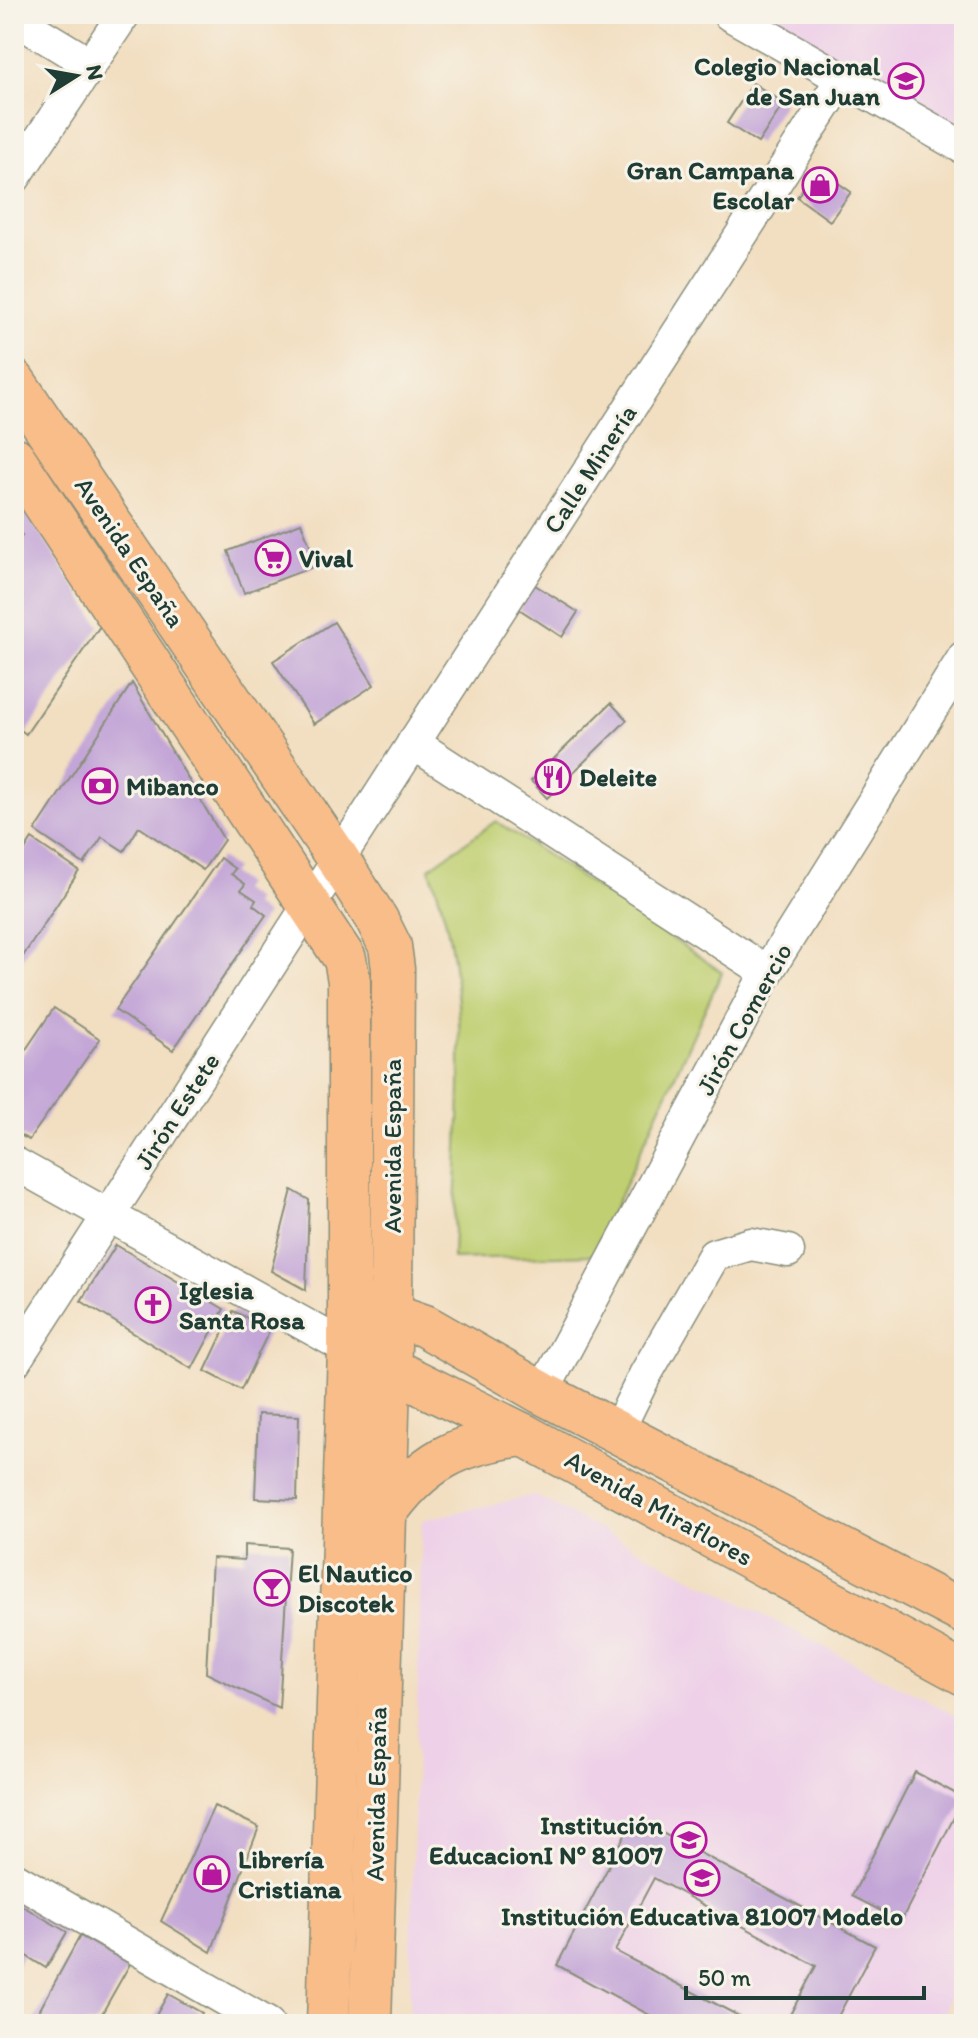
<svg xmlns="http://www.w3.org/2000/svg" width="978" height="2038" font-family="Itim,sans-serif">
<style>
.built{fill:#eed0e8}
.green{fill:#bfcf71;stroke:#6f8652;stroke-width:2}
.building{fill:#c3a6d7}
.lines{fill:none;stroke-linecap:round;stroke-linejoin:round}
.minor-casing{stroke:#888e7a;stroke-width:35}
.major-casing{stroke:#888e7a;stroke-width:45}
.minor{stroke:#fff;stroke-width:32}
.major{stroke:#f9bd89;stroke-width:42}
.labels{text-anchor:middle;stroke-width:6;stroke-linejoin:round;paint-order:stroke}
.poi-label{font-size:26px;font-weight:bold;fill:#1f3d34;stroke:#f7f3e8;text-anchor:start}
.street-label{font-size:26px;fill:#1f3d34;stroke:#f7f3e8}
</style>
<rect width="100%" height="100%" fill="#f7f3e8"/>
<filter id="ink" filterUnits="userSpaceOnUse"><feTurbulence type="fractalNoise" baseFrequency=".0125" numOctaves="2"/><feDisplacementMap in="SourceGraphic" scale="16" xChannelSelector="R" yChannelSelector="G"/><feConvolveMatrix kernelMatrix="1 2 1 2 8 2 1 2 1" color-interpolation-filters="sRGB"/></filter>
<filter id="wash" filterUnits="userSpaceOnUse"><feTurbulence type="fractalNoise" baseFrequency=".006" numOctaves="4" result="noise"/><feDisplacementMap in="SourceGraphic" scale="32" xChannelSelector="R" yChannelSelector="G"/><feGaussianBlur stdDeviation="1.8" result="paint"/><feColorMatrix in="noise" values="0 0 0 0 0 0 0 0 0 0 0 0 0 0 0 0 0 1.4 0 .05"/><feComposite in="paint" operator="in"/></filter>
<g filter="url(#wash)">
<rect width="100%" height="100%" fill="#f2dec0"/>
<g class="built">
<polygon points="730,14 964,14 964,148"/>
<polygon points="534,1495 964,1720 964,1959 940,2024 409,2024 422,1520"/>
</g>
<path class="green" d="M 496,821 L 722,972 L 593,1255 L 453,1259 C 456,1134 477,985 429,868 Z"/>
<g id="blocks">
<g class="building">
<polygon points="753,83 784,103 758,143 727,123"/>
<polygon points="817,168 851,192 830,221 797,197"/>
<polygon points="14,493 100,626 26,734 14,725 14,546 22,535 14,530"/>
<polygon points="301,523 318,565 244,593 228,551"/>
<polygon points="535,585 578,612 562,637 519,609"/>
<polygon points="334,622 374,685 314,724 273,661"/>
<polygon points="132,683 224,840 203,870 139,827 124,851 102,837 84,864 35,831"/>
<polygon points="611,703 627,720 547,798 531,781"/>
<polygon points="32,839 79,871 14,970 14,867"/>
<polygon points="220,858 235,869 231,874 245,884 241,890 256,900 253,905 266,915 173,1050 115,1010"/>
<polygon points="54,1008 100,1039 29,1140 14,1132 14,1067"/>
<polygon points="292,1190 309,1200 306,1290 271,1271"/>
<polygon points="116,1245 224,1309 192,1369 81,1301"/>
<polygon points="233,1311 270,1329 241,1390 205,1371"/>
<polygon points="258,1414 299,1416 297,1500 255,1498"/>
<polygon points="244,1545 289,1548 279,1708 206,1673 212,1558 244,1560"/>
<polygon points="915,1772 964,1798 901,1921 852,1896"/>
<polygon points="214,1806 259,1827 211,1952 161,1921"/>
<polygon points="634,1818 875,1946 834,2024 785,2024 816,1966 654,1878 615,1951 754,2024 666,2024 557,1965"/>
<polygon points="14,1901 67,1932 46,1968 23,1954 14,1970"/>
<polygon points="80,1936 130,1964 96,2024 32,2024"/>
<polygon points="168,1994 202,2013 196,2024 151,2024"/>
</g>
</g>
</g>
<g filter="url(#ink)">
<use href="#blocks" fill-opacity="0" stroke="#888e7a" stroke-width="2"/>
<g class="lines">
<defs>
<g id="minor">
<polyline points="729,14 964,148"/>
<polyline points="14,18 90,64"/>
<polyline points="14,178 124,14"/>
<polyline points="413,743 767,972"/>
<polyline points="14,1163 349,1349"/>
<polyline points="14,1362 842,79"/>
<polyline points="542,1393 767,972 964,657"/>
<polyline points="617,1432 645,1375 714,1255 751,1244 788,1251"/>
<polyline points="14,1878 268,2024"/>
</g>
<g id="major">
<polyline points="14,381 338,859 377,920 390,946 393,969 391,1313 370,2024"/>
<polyline points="14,458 345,959 349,981 349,1349 328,2024"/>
<polyline points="365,1305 425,1326 542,1393 964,1613"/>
<polyline points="364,1356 524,1435 964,1674"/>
<path d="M 383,1517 C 421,1461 459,1443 524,1435"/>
</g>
</defs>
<use href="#minor" class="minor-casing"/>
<use href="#major" class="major-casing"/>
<use href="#minor" class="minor"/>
<use href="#major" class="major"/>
</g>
</g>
<defs>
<symbol id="school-ring" viewBox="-11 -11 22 22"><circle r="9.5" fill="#f7f3e8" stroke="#b5179e" stroke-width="1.5"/><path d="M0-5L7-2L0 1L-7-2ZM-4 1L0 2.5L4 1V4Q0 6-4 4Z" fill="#b5179e"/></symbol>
<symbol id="shop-ring" viewBox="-11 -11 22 22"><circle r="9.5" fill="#f7f3e8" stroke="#b5179e" stroke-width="1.5"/><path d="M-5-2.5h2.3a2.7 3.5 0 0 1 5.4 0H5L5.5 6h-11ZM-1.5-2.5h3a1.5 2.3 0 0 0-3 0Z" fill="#b5179e"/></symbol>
<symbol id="supermarket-ring" viewBox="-11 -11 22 22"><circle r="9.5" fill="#f7f3e8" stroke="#b5179e" stroke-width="1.5"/><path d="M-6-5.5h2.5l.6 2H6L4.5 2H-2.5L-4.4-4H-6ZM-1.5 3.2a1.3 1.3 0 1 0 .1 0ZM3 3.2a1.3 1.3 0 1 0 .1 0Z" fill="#b5179e"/></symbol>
<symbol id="restaurant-ring" viewBox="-11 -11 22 22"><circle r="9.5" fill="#f7f3e8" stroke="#b5179e" stroke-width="1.5"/><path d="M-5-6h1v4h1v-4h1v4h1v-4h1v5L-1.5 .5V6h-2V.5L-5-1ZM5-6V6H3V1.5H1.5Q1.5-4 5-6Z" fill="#b5179e"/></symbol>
<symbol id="bank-ring" viewBox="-11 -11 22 22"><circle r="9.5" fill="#f7f3e8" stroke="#b5179e" stroke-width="1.5"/><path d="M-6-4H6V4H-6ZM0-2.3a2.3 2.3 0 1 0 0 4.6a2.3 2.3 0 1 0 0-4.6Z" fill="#b5179e"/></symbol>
<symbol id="church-ring" viewBox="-11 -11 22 22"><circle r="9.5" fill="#f7f3e8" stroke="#b5179e" stroke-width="1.5"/><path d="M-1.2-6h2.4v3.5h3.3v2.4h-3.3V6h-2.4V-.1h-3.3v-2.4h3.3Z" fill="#b5179e"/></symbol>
<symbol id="bar-ring" viewBox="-11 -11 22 22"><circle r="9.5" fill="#f7f3e8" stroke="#b5179e" stroke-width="1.5"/><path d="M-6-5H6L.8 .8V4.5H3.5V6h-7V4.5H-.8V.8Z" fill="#b5179e"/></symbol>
</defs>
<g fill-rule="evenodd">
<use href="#school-ring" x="886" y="61" width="40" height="40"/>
<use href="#shop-ring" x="800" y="165" width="40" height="40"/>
<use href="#supermarket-ring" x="253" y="538" width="40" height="40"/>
<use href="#restaurant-ring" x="533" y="757" width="40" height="40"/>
<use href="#bank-ring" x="80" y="766" width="40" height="40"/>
<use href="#church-ring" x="133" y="1285" width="40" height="40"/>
<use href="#bar-ring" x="252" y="1568" width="40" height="40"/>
<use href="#school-ring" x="669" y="1820" width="40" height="40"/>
<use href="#shop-ring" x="192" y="1854" width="40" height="40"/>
<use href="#school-ring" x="682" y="1858" width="40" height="40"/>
</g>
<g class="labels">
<g class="poi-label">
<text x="880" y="75" text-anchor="end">Colegio Nacional<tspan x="880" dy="30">de San Juan</tspan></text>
<text x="794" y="179" text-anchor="end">Gran Campana<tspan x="794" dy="30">Escolar</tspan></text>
<text x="299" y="567">Vival</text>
<text x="579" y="786">Deleite</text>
<text x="126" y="795">Mibanco</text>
<text x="179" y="1299">Iglesia<tspan x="179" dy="30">Santa Rosa</tspan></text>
<text x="298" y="1582">El Nautico<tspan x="298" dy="30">Discotek</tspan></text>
<text x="663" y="1834" text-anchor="end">Institución<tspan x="663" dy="30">EducacionI Nº 81007</tspan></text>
<text x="238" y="1868">Librería<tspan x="238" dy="30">Cristiana</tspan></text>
<text x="702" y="1925" text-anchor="middle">Institución Educativa 81007 Modelo</text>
</g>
<g class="street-label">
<text transform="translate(590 469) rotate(-57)" y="9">Calle Minería</text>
<text transform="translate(130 552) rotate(56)" y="9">Avenida España</text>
<text transform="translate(744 1019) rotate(-61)" y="9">Jirón Comercio</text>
<text transform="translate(177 1111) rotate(-57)" y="9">Jirón Estete</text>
<text transform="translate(392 1146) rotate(-90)" y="9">Avenida España</text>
<text transform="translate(659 1508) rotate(29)" y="9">Avenida Miraflores</text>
<text transform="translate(376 1794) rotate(-89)" y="9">Avenida España</text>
</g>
</g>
<rect width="978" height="2038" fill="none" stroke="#f7f3e8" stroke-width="48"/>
<g transform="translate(76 76) rotate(79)" stroke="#f7f3e8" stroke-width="6" paint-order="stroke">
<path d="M0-6L14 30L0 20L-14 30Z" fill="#1f3d34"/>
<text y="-12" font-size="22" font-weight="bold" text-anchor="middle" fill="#1f3d34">N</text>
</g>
<path d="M686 1986v12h238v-12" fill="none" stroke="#1f3d34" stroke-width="4"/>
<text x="698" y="1986" font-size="24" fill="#1f3d34" stroke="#f7f3e8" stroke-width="6" paint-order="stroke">50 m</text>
</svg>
